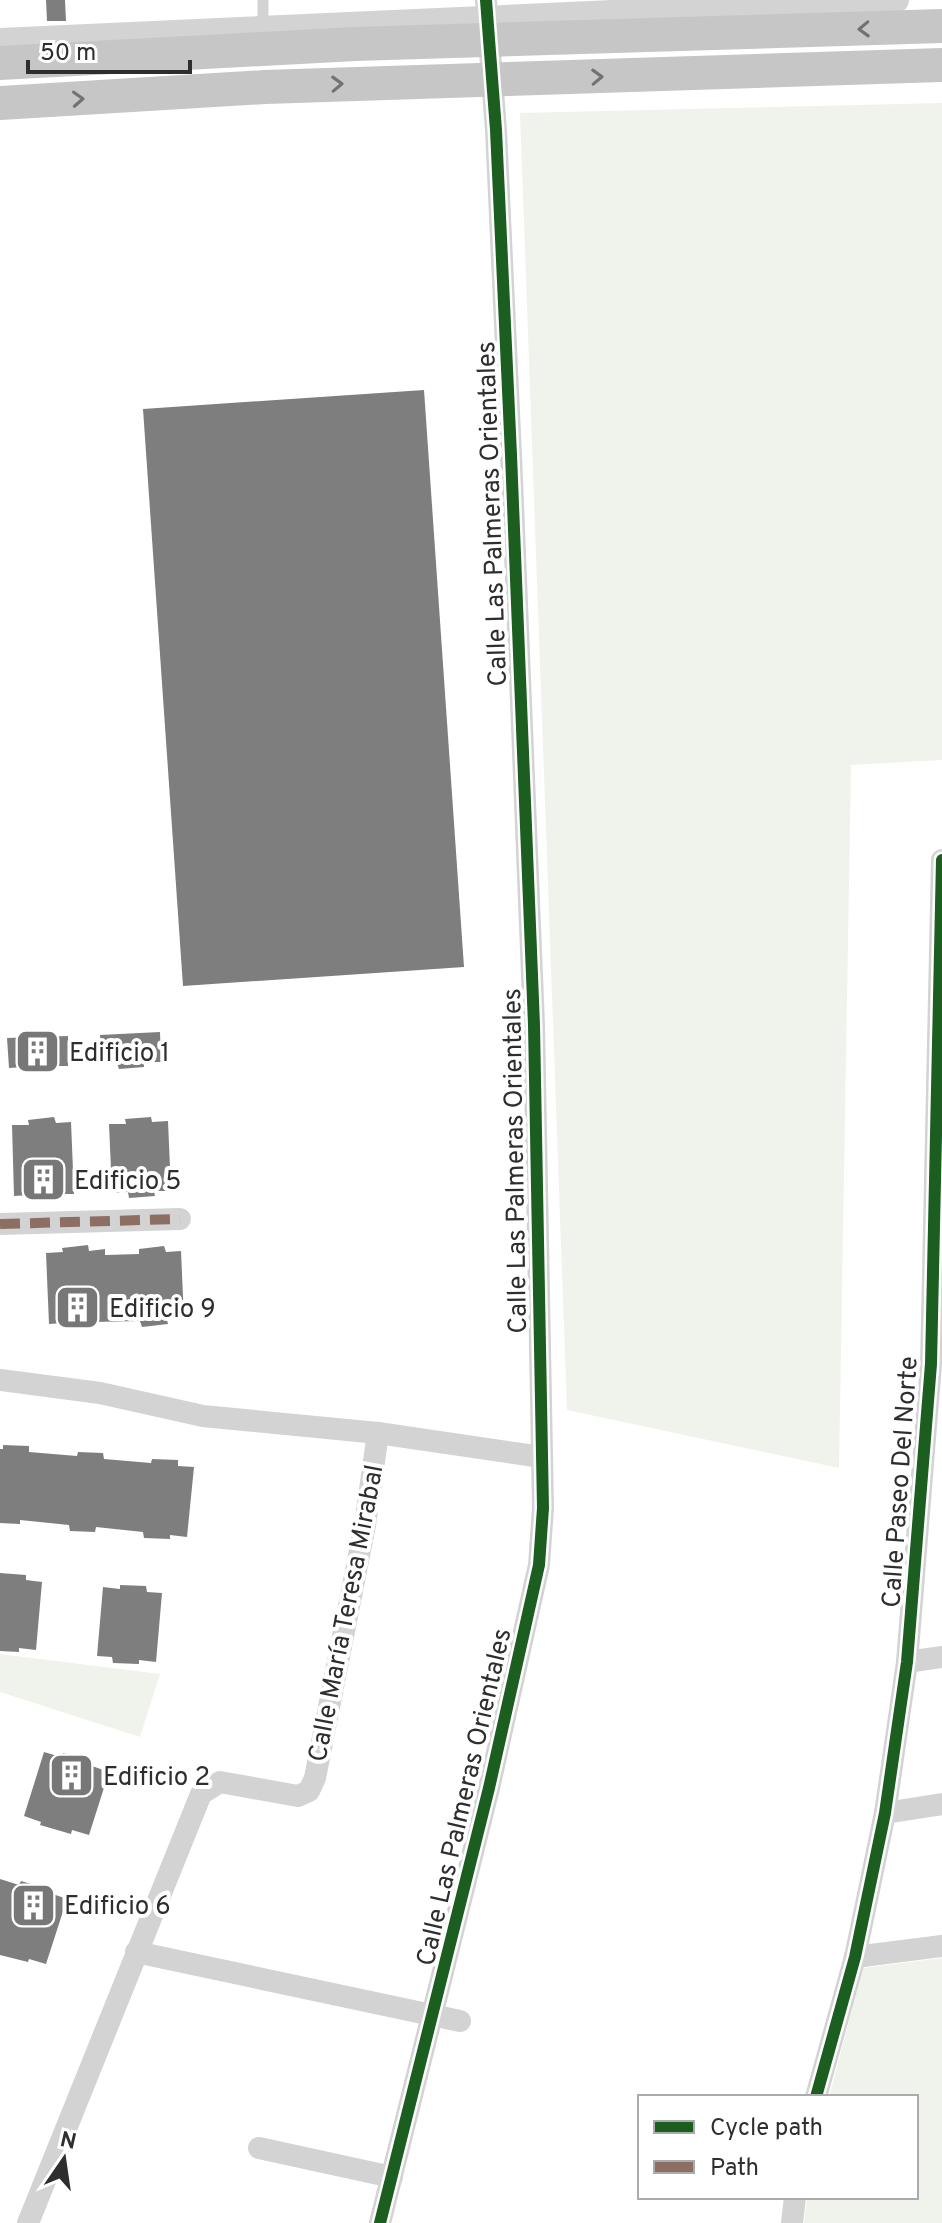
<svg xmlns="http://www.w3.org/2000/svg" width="942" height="2223" font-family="Overpass,sans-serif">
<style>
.green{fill:#f0f3ec}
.building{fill:#7e7e7e}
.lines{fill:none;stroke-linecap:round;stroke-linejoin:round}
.service{stroke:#d3d3d3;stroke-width:11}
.minor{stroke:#d3d3d3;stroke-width:22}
.tertiary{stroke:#d3d3d3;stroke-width:26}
.primary{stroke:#c6c6c6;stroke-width:34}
.quiet{stroke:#8d6e63;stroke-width:10;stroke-dasharray:20 10;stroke-linecap:butt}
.cycleway-casing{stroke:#fff;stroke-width:17}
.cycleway{stroke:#1b5e20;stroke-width:12}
.oneway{stroke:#727272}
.labels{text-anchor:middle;stroke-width:8;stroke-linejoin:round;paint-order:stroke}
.street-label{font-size:26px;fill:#2e2e2e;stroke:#fff}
.poi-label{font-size:26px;fill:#2e2e2e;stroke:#fff;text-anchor:start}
</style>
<rect width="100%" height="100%" fill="#fff"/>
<g class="green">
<polygon points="942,103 942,760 851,765 839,1468 567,1410 520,113"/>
<polygon points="0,1654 160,1674 140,1737 0,1692"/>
<polygon points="942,1958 942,2223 804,2223 807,2197 916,2197 916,2097 829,2097 863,1968"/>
</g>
<g class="building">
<polygon points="46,0 65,0 66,21 47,21"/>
<polygon points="424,390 464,967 183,986 143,409"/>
<polygon points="160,1032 161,1062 144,1062 144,1067 119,1069 117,1063 102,1064 100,1035"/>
<polygon points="68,1036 68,1066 51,1066 52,1070 26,1073 25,1067 9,1068 7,1038"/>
<polygon points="54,1117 56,1123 71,1122 74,1194 57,1194 57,1199 31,1201 30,1195 14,1196 12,1125 29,1125 28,1120"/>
<polygon points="151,1117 152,1122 168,1121 171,1191 154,1191 155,1196 129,1198 128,1192 112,1193 109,1124 126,1124 125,1119"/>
<polygon points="88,1245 89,1251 105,1249 105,1255 139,1254 139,1249 164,1246 166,1252 181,1251 184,1319 167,1320 168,1324 142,1327 140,1321 91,1322 91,1326 66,1329 64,1323 49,1324 46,1253 63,1252 62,1248"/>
<polygon points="3,1445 29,1446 29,1452 77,1456 78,1452 103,1453 104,1459 151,1463 152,1459 178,1460 178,1466 194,1467 187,1537 170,1535 170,1539 144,1538 143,1532 96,1527 95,1532 70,1531 69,1525 20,1520 20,1524 0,1523 0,1449 3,1449"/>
<polygon points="0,1573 26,1575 26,1580 42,1582 36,1650 19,1648 19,1652 0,1651"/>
<polygon points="120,1585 146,1586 147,1592 162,1593 156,1662 139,1660 139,1664 113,1663 112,1657 97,1656 103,1587 120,1589"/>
<polygon points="44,1752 61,1757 63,1753 93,1762 92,1766 109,1772 89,1835 72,1830 71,1834 40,1825 41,1822 24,1816"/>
<polygon points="0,1879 19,1885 21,1881 51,1890 50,1893 67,1899 46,1964 29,1959 28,1962 0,1955"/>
</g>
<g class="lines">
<polyline class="service" points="263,0 263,30"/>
<g class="minor">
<polyline points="0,1224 180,1219"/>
<polyline points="0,1380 100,1393 203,1416 378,1433 541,1457"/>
<polyline points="907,1662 942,1657"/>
<polyline points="885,1813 942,1804"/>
<polyline points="136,1952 460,2021"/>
<polyline points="855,1957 942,1946"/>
<polyline points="816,2097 855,1957 885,1813 907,1662 931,1364 942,860"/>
<polyline points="259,2148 392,2177"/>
<polyline points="28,2223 201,1794 220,1782 298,1796 309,1791 315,1778 365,1525 378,1433"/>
<polyline points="380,2223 489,1788 539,1565 543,1508 534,1025 511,455 496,130 486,0"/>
<polyline points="792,2223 795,2197"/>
</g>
<polyline class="tertiary" points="0,41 896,0"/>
<g class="primary">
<polyline points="0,63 355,44 942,26"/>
<polyline points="0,103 265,87 942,65"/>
</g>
<polyline class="quiet" points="0,1224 180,1219"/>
<defs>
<g id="cycleway">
<polyline points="816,2097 855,1957 885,1813 907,1662 931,1364 942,860"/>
<polyline points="380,2223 489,1788 539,1565 543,1508 534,1025 511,455 496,130 486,0"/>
</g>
</defs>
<use href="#cycleway" class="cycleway-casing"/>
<use href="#cycleway" class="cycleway"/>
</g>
<defs><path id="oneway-chevron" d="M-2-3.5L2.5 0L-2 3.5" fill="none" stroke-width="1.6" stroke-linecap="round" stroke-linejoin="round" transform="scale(2)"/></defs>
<g class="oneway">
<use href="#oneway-chevron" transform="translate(864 29) rotate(178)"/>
<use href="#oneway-chevron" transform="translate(597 77) rotate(-2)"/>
<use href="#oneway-chevron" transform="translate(337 84) rotate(-2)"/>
<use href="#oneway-chevron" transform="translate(78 99) rotate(-3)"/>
</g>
<defs>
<symbol id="building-square" viewBox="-11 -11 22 22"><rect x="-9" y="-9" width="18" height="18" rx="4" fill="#777" stroke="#fff"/><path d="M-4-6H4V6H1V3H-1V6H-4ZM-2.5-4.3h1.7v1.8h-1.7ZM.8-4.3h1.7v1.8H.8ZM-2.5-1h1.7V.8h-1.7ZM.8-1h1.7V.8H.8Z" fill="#fff"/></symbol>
</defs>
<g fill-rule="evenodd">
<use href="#building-square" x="12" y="1026" width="51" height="51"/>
<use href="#building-square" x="18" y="1154" width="51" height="51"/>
<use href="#building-square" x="52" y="1282" width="51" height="51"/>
<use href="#building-square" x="46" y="1750" width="51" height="51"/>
<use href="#building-square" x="8" y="1880" width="51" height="51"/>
</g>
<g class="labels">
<g class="street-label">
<text transform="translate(491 514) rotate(-92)" y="9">Calle Las Palmeras Orientales</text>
<text transform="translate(514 1161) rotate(-91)" y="9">Calle Las Palmeras Orientales</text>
<text transform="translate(899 1482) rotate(-86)" y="9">Calle Paseo Del Norte</text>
<text transform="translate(345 1613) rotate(-79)" y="9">Calle María Teresa Mirabal</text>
<text transform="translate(463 1797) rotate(-77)" y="9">Calle Las Palmeras Orientales</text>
</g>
<g class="poi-label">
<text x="69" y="1061">Edificio 1</text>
<text x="74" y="1189">Edificio 5</text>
<text x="109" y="1317">Edificio 9</text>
<text x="103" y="1785">Edificio 2</text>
<text x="64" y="1914">Edificio 6</text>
</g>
</g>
<rect x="638" y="2095" width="280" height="104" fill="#ffffff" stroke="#ababab" stroke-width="2"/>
<rect x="654" y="2121" width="40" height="12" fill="#1b5e20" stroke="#ababab" stroke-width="2"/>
<text x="710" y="2135" font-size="24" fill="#2e2e2e">Cycle path</text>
<rect x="654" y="2161" width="40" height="12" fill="#8d6e63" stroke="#ababab" stroke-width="2"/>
<text x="710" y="2175" font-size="24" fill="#2e2e2e">Path</text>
<g transform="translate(64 2159) rotate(13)" stroke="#ffffff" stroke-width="6" paint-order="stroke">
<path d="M0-6L14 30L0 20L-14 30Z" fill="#2e2e2e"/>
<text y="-12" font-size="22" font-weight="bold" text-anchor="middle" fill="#2e2e2e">N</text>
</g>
<path d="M28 60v12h162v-12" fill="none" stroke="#2e2e2e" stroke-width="4"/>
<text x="40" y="60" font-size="24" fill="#2e2e2e" stroke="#ffffff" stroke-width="6" paint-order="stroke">50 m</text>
</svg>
